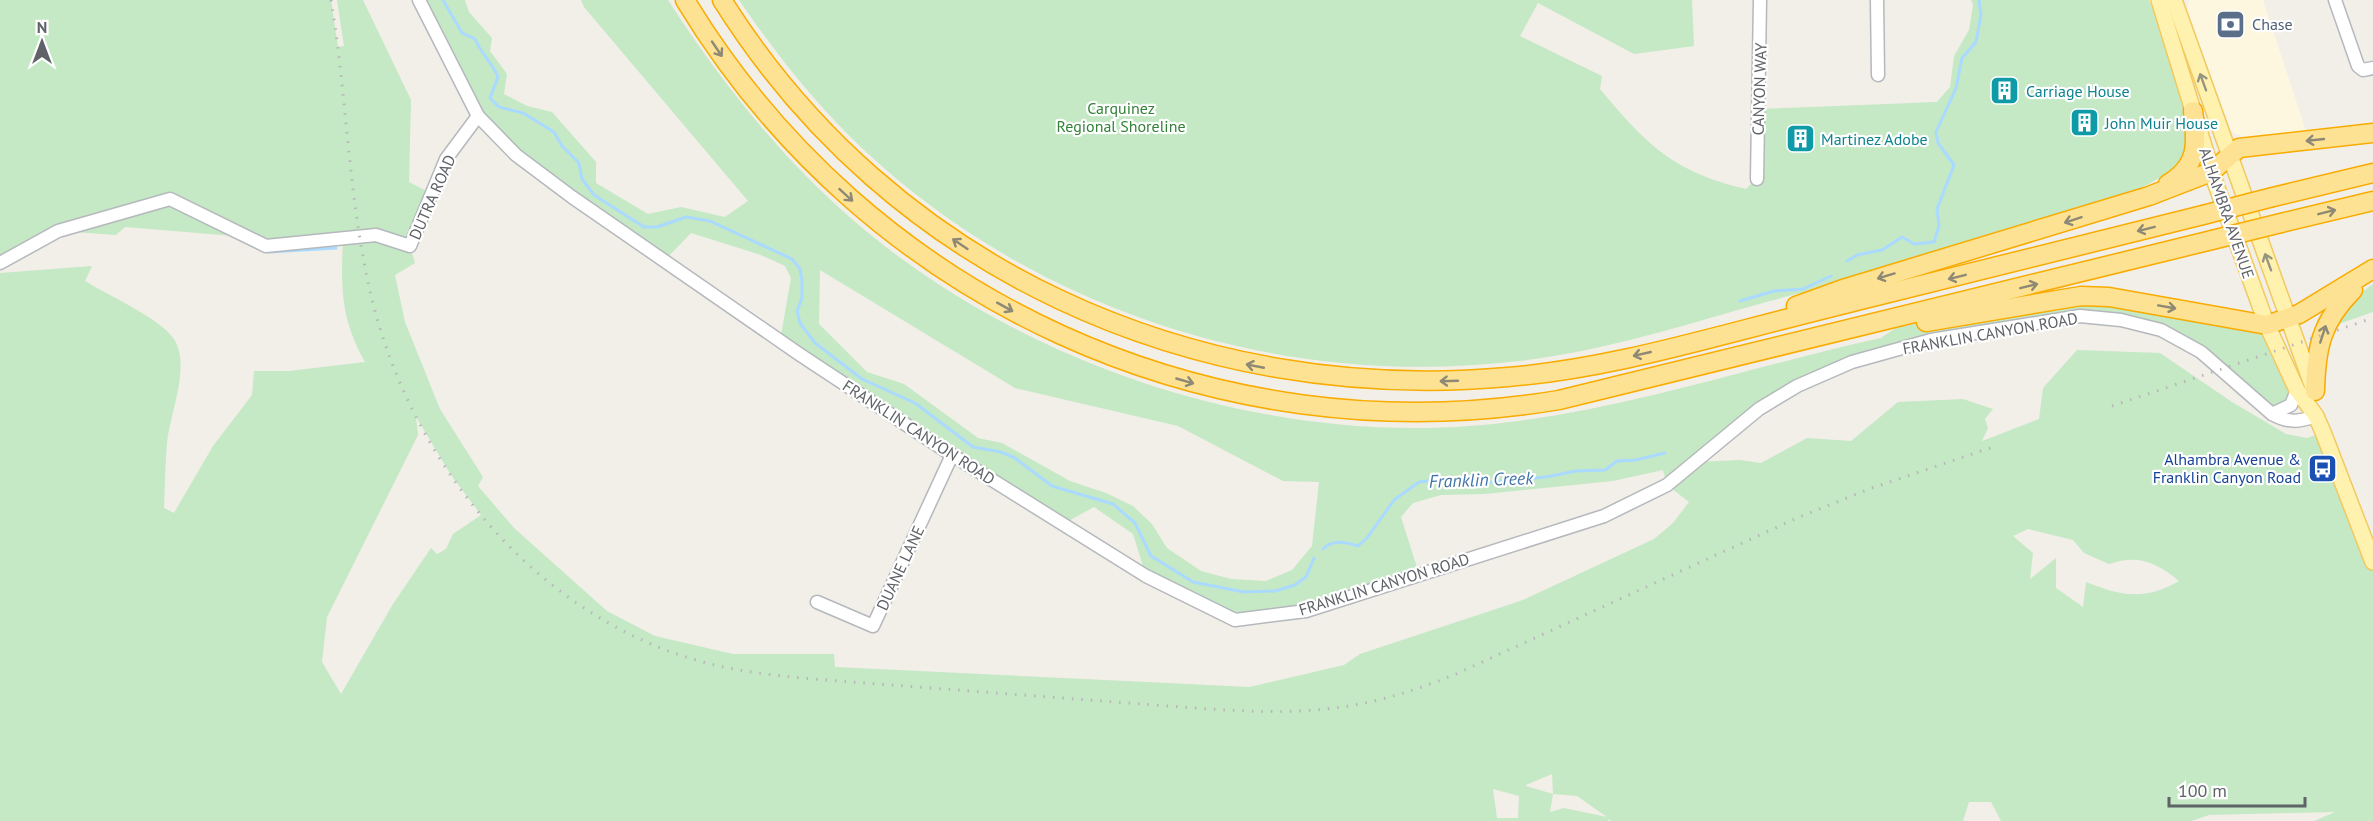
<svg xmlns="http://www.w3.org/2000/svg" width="2373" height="821" font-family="'PT Sans',sans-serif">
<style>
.commercial{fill:#fef7e0}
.green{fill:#c5e8c5;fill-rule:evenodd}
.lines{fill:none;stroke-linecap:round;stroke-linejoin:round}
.stream{stroke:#aadaff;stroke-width:3}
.minor-casing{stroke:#b5b8bc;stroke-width:15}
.major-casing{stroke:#f2c960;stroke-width:18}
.highway-casing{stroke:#f9ab00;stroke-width:21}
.minor{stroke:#fff;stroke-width:12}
.major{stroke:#fff2af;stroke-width:15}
.highway{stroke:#fde293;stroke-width:18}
.rail{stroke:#b6b7b8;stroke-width:3;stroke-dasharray:1.5 8;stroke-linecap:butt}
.highway-bridge-casing{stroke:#f9ab00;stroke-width:21;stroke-linecap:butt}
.highway-bridge{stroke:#fde293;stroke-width:18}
.oneway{stroke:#8e8975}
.oneway2{stroke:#979581}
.labels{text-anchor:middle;stroke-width:4.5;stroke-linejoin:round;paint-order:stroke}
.service-label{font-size:16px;fill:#4e5e75;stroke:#fff;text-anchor:start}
.street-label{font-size:16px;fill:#5f6368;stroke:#fff}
.culture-label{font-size:16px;fill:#0d838f;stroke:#fff;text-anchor:start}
.park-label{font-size:16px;fill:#348238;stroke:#fff}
.transit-label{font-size:16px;fill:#164399;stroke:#fff;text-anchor:end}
.water-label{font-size:18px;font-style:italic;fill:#4174aa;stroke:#fff}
</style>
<rect width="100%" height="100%" fill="#f1efe8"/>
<polygon class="commercial" points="2189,0 2263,0 2306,131 2247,137 2235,134 2231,130 2187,10"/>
<g class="green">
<path d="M 0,0 L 331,0 L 338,47 L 344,46 L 337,0 L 363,0 L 411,100 L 409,182 L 432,194 L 410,246 L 415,263 L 395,275 L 405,322 L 440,409 L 483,477 L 478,486 L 514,528 L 607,611 L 655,636 L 733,654 L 834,654 L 835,667 L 1250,687 L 1344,665 L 1360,654 L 1523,600 L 1654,539 L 1673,523 L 1689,502 L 1667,485 L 1663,470 L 1613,481 L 1485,494 L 1441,495 L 1413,503 L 1401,517 L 1419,574 L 1306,611 L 1235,620 L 1146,576 L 1133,534 L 1094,507 L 1063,524 L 780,341 L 791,278 L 785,266 L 761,255 L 691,233 L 663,262 L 572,197 L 478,116 L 419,0 L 465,0 L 469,12 L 492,38 L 490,51 L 507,74 L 504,94 L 527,106 L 552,112 L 596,162 L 596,183 L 648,214 L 681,207 L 725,217 L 748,201 L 584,7 L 581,0 L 668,0 C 721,82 780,157 854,221 C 1018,362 1254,442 1469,426 C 1609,416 1744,368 1881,338 L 1897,327 L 2081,296 L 2267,325 L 2297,390 L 2283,410 L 2272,414 L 2201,352 L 2161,330 L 2080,316 L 1931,340 L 1797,386 L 1696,462 L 1740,460 L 1761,463 L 1807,438 L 1851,441 L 1898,402 L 1963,399 L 1993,409 L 1985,419 L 1988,428 L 1982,441 L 2039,419 L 2043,388 L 2077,350 L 2160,353 L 2232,402 L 2286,434 L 2307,438 L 2323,432 L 2373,562 L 2373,821 L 2314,821 L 2335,812 L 2209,815 L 2191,821 L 2001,821 L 1991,802 L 1969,802 L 1963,821 L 1611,821 L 1609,819 L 1608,821 L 0,821 L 0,273 L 92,266 L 85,281 C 106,294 161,319 174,339 C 191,366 170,413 167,443 C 165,464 165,486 164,508 L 174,513 L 213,446 L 252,395 L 254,371 L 289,371 L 365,362 C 340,317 341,287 343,238 L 266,246 L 246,237 L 125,227 L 116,235 L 59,231 L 0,263 ZM 820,270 L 1015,388 L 1178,426 L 1283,481 L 1319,482 L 1312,546 L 1292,570 L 1266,581 L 1231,579 L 1201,571 L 1167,548 L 1152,524 L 1133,506 L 1106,493 L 1070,481 L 1002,443 L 978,438 L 904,384 L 867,372 L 819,324 ZM 416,417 L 451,475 L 481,515 L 453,534 L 446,549 L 437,554 L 431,548 L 393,604 L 341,694 L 322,662 L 327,617 L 418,435 ZM 2028,529 L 2073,540 L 2084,553 L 2109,564 C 2138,554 2156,562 2179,581 C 2145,601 2121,596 2086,582 L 2083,607 L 2056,588 L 2056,558 L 2030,579 L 2033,553 L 2013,536 ZM 1552,774 L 1553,794 L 1526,786 L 1526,785 ZM 1493,789 L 1519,796 L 1518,818 L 1497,818 ZM 1553,794 L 1577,796 L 1607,817 L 1564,808 L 1550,812 Z"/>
<path d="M 739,0 L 1692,0 L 1694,46 L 1634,54 L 1538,3 L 1520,36 L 1602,76 L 1600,89 C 1646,144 1673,172 1746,189 L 1757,178 L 1759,109 L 1937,102 L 1950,87 L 1954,56 L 1969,30 L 1973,5 L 1971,0 L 2149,0 C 2164,39 2202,113 2183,153 C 2178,164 2169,172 2159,178 C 2132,195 2099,203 2068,213 C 2026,226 1983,239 1941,252 C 1907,263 1873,275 1839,284 C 1816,290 1793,294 1770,301 C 1687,324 1605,351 1519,361 C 1282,389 1040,314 864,150 C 816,105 776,54 739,0 Z"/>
<polygon points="2373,284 2373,312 2336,325 2357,296"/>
</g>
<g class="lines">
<g class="stream">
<path d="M 443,0 L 462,33 L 475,39 C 481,54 492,62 498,77 L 490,98 L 499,107 L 523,113 L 554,132 L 562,146 L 579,163 L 582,179 L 594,195 L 644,227 L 657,227 L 686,217 L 710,221 L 792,259 L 800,269 L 802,281 L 802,298 L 797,311 L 800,323 L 815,343 L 862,379 L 915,403 L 973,447 L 1001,452 L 1015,458 L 1052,486 L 1113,504 L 1135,523 L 1151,556 L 1193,582 L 1244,592 L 1275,591 L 1295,585 L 1306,577 L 1314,558"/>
<polyline points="270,252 336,248"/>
<polyline points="1847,261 1857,255 1882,250 1902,237 1914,244 1934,242 1939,226 1937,209 1954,165 1938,143 1936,132 1956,88 1962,58 1976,42 1981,15 1979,0"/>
<polyline points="1740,301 1774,291 1803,289 1831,276"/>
<path d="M 1323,549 C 1333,539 1346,542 1358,546 L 1367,538 L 1394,500 L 1419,482 L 1438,480 L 1472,484 L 1546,477 L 1576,471 L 1605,470 L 1617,461 L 1636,460 L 1665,453"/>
</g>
<defs>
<g id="minor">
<path d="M 419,0 L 478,116 L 516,155 L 572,197 L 799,354 L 952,455 L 1146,576 L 1235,620 L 1306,611 L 1604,516 L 1667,485 L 1759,409 L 1797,386 L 1852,362 L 1931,340 L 2080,316 L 2121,320 L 2161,330 L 2201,352 L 2272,414 C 2288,423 2299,422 2316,416"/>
<polyline points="1877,0 1878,75"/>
<polyline points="2335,0 2358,66 2363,70 2373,68"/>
<polyline points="1757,179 1760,0"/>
<polyline points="0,263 58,231 170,199 266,246 376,235 410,246 446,159 478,116"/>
<polyline points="2272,414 2291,405 2297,390"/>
<polyline points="817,602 873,626 952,455"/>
</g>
<g id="major">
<polyline points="2159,0 2215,182 2267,325 2297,390 2316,416 2323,432 2373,562"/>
<polyline points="2174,0 2314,390"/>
</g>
<g id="highway">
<path d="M 685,0 C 867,301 1213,458 1559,400 L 2212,240"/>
<path d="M 722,0 C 891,270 1195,405 1508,377 C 1606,369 1702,340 1797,316 C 1932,282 2067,249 2203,215"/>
<path d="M 2168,184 C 2199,165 2197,143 2193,111"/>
<polyline points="2273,197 2373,173"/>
<polyline points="2281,223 2373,201"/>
<polyline points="1796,306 1846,288 2149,196 2211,172 2239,148 2373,133"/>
<polyline points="1926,322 2081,296 2109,297 2267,325 2299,314 2373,269"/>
<path d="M 2315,391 C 2316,348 2321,322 2353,290"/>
</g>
</defs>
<use href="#minor" class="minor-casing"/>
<use href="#major" class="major-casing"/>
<use href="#highway" class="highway-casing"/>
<use href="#minor" class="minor"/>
<use href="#major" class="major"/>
<use href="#highway" class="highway"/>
<g class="rail">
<path d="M 331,0 C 347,96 348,195 370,291 C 408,458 532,616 703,662 C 751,675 802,678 852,682 C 904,686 957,690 1010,694 C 1063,698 1115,702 1168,706 C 1223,710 1279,715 1334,708 C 1376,703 1417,690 1456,674 L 1797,518 L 1869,489 L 1993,447"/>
<polyline points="2112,406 2373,318"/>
</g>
<defs>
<g id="highway-bridge">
<polyline points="2203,215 2273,197"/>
<polyline points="2212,240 2281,223"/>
</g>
</defs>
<use href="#highway-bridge" class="highway-bridge-casing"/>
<use href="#highway-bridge" class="highway-bridge"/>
</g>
<defs><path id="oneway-shaft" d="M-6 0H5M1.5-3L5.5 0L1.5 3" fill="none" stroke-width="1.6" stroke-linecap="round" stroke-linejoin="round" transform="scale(1.5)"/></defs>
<g class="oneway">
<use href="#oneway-shaft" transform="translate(717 49) rotate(56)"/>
<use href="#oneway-shaft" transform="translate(2315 140) rotate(174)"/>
<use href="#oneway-shaft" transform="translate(846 195) rotate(42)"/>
<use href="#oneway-shaft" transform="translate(2327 212) rotate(-14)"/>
<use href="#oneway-shaft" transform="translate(2073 220) rotate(162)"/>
<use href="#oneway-shaft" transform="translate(2146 229) rotate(166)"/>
<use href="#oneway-shaft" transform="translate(960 244) rotate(-146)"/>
<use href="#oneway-shaft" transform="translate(1886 276) rotate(163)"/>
<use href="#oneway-shaft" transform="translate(1957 277) rotate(166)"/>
<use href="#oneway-shaft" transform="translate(2029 286) rotate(-14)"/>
<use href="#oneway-shaft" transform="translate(1005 307) rotate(29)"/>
<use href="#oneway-shaft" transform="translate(2167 307) rotate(10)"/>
<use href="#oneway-shaft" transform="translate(2323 334) rotate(-72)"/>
<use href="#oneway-shaft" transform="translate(1642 354) rotate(167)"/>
<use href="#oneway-shaft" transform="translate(1255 366) rotate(-169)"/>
<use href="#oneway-shaft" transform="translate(1185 381) rotate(16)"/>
<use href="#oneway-shaft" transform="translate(1449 381) rotate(178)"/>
</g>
<g class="oneway2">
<use href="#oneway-shaft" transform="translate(2203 82) rotate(-110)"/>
<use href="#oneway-shaft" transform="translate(2268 262) rotate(-110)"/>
</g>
<defs>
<symbol id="bank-square" viewBox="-11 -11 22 22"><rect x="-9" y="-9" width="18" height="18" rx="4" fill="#5c6f8a" stroke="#fff"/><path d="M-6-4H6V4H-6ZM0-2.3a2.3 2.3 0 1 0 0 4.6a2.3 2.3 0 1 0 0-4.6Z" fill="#fff"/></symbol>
<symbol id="building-square" viewBox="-11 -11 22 22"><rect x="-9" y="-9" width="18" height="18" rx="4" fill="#0f9aa8" stroke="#fff"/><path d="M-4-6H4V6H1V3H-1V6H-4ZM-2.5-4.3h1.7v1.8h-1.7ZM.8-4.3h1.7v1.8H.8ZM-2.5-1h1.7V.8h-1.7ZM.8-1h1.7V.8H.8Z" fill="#fff"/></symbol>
<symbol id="bus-square" viewBox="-11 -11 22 22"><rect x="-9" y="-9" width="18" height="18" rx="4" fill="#1a4fb4" stroke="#fff"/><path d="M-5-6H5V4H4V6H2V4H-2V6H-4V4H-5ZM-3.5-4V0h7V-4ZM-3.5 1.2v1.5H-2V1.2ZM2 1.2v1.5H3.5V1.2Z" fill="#fff"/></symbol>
</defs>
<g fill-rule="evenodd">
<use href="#bank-square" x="2214" y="8" width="33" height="33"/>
<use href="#building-square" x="1988" y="74" width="33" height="33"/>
<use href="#building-square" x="2068" y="106" width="33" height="33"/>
<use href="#building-square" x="1784" y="122" width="33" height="33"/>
<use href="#bus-square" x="2306" y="452" width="33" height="33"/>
</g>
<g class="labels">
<g class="service-label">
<text x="2252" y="30">Chase</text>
</g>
<g class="street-label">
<text transform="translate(1759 89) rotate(-88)" y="6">CANYON WAY</text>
<text transform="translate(432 197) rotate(-66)" y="6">DUTRA ROAD</text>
<text transform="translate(2227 213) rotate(71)" y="6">ALHAMBRA AVENUE</text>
<text transform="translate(1990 333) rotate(-10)" y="6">FRANKLIN CANYON ROAD</text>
<text transform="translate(919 432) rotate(33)" y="6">FRANKLIN CANYON ROAD</text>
<text transform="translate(900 568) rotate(-65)" y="6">DUANE LANE</text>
<text transform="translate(1384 584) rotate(-17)" y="6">FRANKLIN CANYON ROAD</text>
</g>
<g class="culture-label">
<text x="2026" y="97">Carriage House</text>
<text x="2105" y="129">John Muir House</text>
<text x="1821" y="145">Martinez Adobe</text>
</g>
<g class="park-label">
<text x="1121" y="114">Carquinez<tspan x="1121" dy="18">Regional Shoreline</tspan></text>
</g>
<g class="transit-label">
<text x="2301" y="465">Alhambra Avenue &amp;<tspan x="2301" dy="18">Franklin Canyon Road</tspan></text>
</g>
<g class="water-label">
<text transform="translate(1481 480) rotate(-2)" y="6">Franklin Creek</text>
</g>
</g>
<g transform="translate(42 42)" stroke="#ffffff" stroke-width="4.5" paint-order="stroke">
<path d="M0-4.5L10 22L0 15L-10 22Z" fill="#5f6368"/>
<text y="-9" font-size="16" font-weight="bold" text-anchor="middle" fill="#5f6368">N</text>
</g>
<path d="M2169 797v9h136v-9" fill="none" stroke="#5f6368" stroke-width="3"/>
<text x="2178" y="797" font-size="18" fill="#5f6368" stroke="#ffffff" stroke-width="4.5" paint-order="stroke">100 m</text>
</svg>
